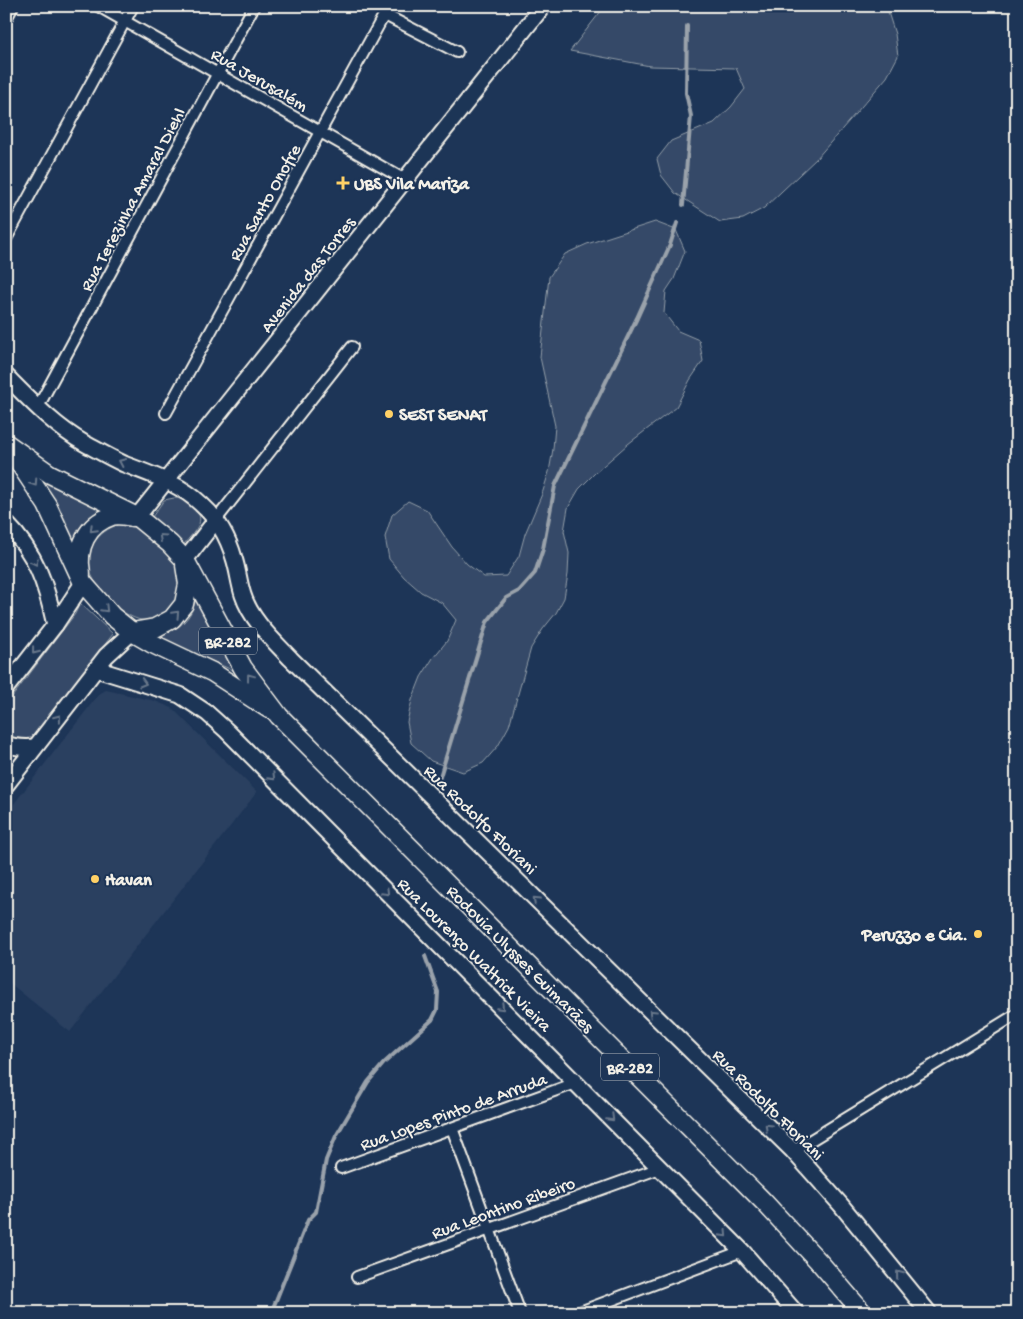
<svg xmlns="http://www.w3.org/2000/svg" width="1023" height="1319" font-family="'Gochi Hand',sans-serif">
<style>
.built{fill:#2a4060}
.green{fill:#354a67;stroke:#949ea8}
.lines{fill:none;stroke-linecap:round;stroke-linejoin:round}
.stream{stroke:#9aa2ab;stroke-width:4}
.minor-casing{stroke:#f4f1e8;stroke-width:14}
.secondary-casing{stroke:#f4f1e8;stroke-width:19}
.trunk-casing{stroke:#f4f1e8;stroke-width:21}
.minor{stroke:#1d3557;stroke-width:10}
.secondary{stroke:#1d3557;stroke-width:15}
.trunk{stroke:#1d3557;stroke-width:18}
.oneway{stroke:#68778a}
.poi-dot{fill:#ffd166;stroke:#1d3557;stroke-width:2}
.labels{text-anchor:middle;stroke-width:4;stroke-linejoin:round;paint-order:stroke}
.shield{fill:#1d3557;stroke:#b4b9bc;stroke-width:1}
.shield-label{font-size:16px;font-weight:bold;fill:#f4f1e8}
.street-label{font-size:18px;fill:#f4f1e8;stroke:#1d3557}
.poi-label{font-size:18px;font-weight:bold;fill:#f4f1e8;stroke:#1d3557;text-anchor:start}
</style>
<rect width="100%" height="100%" fill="#1d3557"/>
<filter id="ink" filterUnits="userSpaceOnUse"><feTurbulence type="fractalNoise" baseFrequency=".02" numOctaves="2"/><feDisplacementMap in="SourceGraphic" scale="10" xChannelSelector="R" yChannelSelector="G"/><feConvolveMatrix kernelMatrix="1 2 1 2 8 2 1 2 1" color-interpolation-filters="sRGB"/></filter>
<g filter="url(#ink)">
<polygon class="built" points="106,690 155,701 172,708 257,792 70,1032 6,980 6,814 99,694"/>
<g class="green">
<polygon points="605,6 886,6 895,34 898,56 887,77 817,158 764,208 743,219 720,222 675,193 661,175 657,159 671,141 714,123 731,107 745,89 736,68 650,66 570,51"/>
<polygon points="655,222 676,230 685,251 674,279 666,291 664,313 678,331 699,340 703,361 690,380 676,407 628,444 595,473 579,489 568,508 564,531 569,553 568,574 564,598 556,613 543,629 531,648 509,726 498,746 483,763 463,772 431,761 411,743 407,722 412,700 421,677 433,658 447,641 456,620 442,603 421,592 404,577 389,559 385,537 392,515 408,501 427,510 452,547 467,564 484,577 506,576 519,556 525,534 542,494 549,472 553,449 555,426 540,357 549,277 565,254 587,244"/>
<path d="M 41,475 L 113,511 C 86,515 72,527 74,556 Z"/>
<path d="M 174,498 C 185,498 204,510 199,524 C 196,531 188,539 184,544 L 152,517 L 164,500 Z"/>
<path d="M 123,523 L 129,523 L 141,528 L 160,542 L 180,568 L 183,592 C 177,599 171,610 164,616 C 161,618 156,619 153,620 C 129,626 97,592 90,571 C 82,548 102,528 123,523 Z"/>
<path d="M 196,596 L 241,674 L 154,635 C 177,633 193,619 196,596 Z"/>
<path d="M 80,603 L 113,634 L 32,739 C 23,742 14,741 6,735 L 6,705 L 75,614 Z"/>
</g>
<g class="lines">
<g class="stream">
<polyline points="683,205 691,116 686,93 687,26"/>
<polyline points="439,780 487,622 506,598 519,591 535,573 543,549 555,486 637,318 670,245 677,223"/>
<polyline points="271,1313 308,1220 316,1212 326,1160 336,1136 368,1082 384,1063 432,1020 437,1010 438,992 425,956"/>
</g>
<defs>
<g id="minor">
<polyline points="98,6 405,180"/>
<polyline points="385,15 457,52"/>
<polyline points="6,19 13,6"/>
<polyline points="6,239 133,6"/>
<polyline points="38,407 254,6"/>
<polyline points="166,413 389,6"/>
<polyline points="216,520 352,347"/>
<polyline points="452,1128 520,1313"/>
<polyline points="793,1151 1017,1014"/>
<polyline points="341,1168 576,1083"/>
<polyline points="357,1277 660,1168"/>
<polyline points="577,1313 742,1251"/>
</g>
<g id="secondary">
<path d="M 6,376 C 30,400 54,426 84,443 C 97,450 111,458 124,464 C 152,475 179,483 201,504 C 217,518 228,537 234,558 C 238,570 239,583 243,595 C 251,620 273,640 291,659 L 793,1151 L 841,1205 L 929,1313"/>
<polyline points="137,517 543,6"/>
<path d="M 6,523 C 36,553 46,584 55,625"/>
<polyline points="185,560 216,520"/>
<polyline points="96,669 180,695 207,713 227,731 742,1251 796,1313"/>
<polyline points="6,688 55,625 83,583"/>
<path d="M 6,744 C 16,748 25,748 35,747"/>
<polyline points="6,785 106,656 132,632"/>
</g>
<g id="trunk">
<polyline points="6,443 50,474 137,517 170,544 185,560 243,668 279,716 764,1202 821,1264 863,1313"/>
<polyline points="12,452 47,505 83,583 112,616 132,632 151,643 212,672 269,709"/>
<path d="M 81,573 C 76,548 87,524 112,516 C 118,514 126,516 132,517"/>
<polyline points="132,632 155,628 172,619 184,604 188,584 185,565"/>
</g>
</defs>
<use href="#minor" class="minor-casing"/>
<use href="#secondary" class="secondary-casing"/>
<use href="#trunk" class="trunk-casing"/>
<use href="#minor" class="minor"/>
<use href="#secondary" class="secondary"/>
<use href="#trunk" class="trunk"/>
</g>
<defs><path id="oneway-chevron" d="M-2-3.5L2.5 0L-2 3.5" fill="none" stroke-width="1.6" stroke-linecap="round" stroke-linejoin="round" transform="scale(1.25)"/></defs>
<g class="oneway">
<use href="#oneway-chevron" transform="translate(122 462) rotate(-155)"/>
<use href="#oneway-chevron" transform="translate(34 483) rotate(56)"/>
<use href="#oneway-chevron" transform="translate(93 529) rotate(135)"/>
<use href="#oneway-chevron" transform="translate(162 537) rotate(-138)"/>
<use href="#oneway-chevron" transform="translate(35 562) rotate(63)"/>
<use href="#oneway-chevron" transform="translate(105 609) rotate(45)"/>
<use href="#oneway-chevron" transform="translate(176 614) rotate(-47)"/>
<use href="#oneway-chevron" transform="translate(35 651) rotate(128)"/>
<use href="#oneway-chevron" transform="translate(250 677) rotate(-127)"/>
<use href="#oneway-chevron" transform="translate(143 683) rotate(17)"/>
<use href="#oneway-chevron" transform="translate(58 718) rotate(-52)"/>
<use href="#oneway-chevron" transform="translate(272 777) rotate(46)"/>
<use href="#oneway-chevron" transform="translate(386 892) rotate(45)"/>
<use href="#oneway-chevron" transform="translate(536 900) rotate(-136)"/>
<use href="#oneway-chevron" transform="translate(501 1007) rotate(45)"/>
<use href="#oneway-chevron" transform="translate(652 1013) rotate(-136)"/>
<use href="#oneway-chevron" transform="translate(611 1118) rotate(45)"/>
<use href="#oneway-chevron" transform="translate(768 1127) rotate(-136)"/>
<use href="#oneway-chevron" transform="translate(724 1234) rotate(46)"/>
<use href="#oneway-chevron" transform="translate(899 1274) rotate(-129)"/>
</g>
</g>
<g class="poi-dot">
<path d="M340.5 175.5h5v5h5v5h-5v5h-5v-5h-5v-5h5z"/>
<circle cx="389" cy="414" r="5"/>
<circle cx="95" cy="879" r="5"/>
<circle cx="978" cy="934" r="5"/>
</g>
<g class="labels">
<g class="shield">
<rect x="199" y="627.5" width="58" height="27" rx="4"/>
<rect x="601" y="1053.5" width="58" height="27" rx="4"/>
</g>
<g class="shield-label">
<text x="228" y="647">BR-282</text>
<text x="630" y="1073">BR-282</text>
</g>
<g class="street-label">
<text transform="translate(260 79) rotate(30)" y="6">Rua Jerusalém</text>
<text transform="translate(132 199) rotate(-62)" y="6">Rua Terezinha Amaral Diehl</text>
<text transform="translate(264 202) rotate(-61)" y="6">Rua Santo Onofre</text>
<text transform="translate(307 274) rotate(-52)" y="6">Avenida das Torres</text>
<text transform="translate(481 819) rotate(44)" y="6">Rua Rodolfo Floriani</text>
<text transform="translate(475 954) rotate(45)" y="6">Rua Lourenço Waltrick Vieira</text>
<text transform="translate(521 958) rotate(45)" y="6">Rodovia Ulysses Guimarães</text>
<text transform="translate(769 1104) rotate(45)" y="6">Rua Rodolfo Floriani</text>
<text transform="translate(453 1111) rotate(-20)" y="6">Rua Lopes Pinto de Arruda</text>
<text transform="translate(503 1207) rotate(-20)" y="6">Rua Leontino Ribeiro</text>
</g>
<g class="poi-label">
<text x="354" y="189">UBS Vila Mariza</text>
<text x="399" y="420">SEST SENAT</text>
<text x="105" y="885">Havan</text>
<text x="968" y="940" text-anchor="end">Peruzzo e Cia.</text>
</g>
</g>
<rect width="1023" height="1319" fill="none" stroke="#1d3557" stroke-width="25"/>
<rect x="12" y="12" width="998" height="1294" fill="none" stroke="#f4f1e8" stroke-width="2" filter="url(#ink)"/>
</svg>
